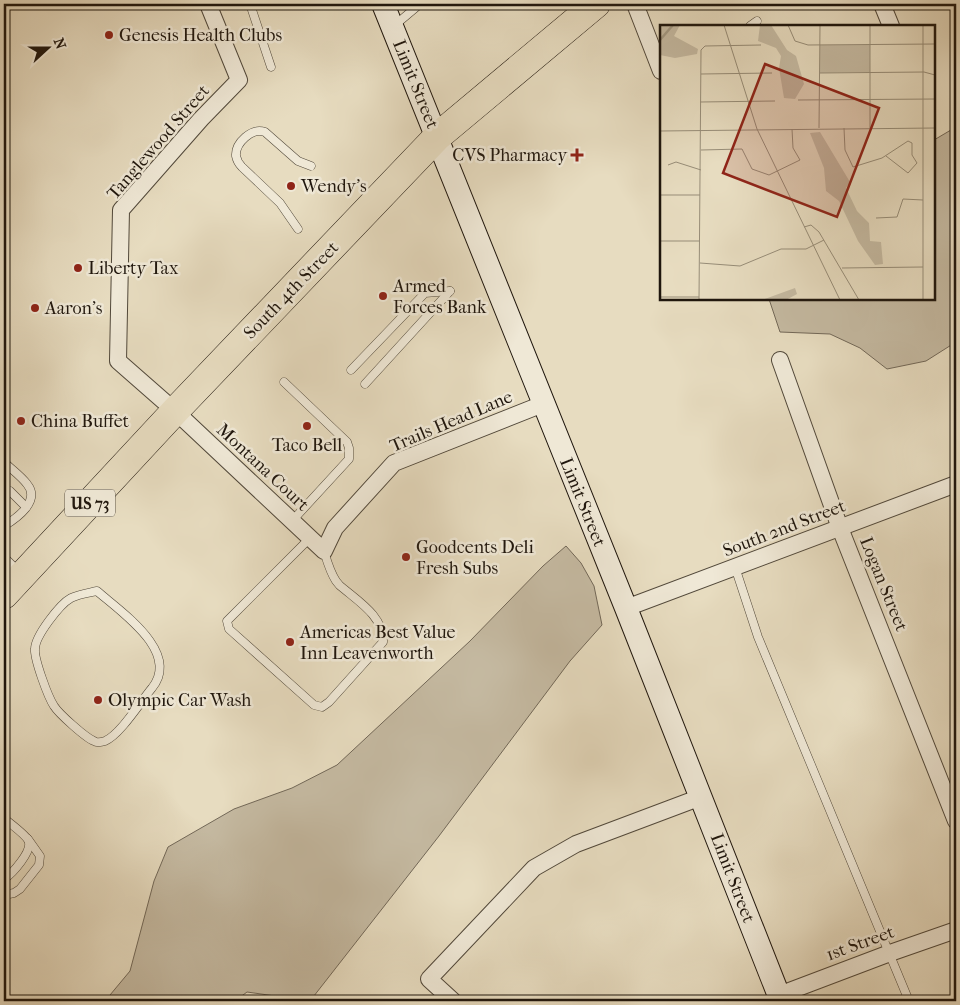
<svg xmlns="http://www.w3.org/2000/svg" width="960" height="1005" font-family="'IM FELL French Canon',serif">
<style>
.green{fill:#c5baa2;stroke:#726858}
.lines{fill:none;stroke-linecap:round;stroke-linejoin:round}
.lane-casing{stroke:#51483a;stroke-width:9}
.street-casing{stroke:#51483a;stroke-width:18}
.secondary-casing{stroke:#1f160d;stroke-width:24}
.highway-casing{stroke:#1f160d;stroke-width:29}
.lane{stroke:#efe8d6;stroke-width:8}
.street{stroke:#efe8d6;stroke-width:16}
.secondary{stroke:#efe8d6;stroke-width:22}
.highway{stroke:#e7dcc0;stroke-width:28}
.poi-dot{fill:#8f2418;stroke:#efe8d6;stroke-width:2}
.labels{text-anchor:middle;stroke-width:5;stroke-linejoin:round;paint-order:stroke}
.shield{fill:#efe8d6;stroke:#5d5549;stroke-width:1}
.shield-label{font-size:16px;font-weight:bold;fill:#1f160d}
.poi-label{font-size:18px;fill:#1f160d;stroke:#efe8d6;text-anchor:start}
.street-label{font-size:18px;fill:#1f160d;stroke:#efe8d6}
.inset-river{fill:none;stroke:#a39983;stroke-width:2.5}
.inset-road{fill:none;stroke:#978d78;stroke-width:1}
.view{fill:#8f2418;fill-opacity:0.15;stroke:#8f2418;stroke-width:2.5}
.inset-edge{fill:none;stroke:#1f160d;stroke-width:2.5}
</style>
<rect width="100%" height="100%" fill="#e7dcc0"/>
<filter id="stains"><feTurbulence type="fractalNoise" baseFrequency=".004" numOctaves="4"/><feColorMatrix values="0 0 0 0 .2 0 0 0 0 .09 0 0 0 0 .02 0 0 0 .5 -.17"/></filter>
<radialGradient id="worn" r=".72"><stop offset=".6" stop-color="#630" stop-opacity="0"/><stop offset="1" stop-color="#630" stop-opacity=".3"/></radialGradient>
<g class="green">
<polygon points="956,127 956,342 926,361 887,369 860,348 830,334 780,332 769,299 934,299 934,140"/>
<polygon points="566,546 581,563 594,586 602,625 570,661 439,836 310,1001 247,992 235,1001 105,1001 130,971 154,881 168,847 234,809 292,788 337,765 470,641 543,566"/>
</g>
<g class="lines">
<defs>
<g id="lane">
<polyline points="250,4 271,67"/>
<polyline points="395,25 420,4"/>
<polyline points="750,26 757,21"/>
<path d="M 298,229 L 280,203 L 242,167 C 239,164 237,161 236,156 C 235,143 252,127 265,132 L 298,161 L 311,166"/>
<polyline points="351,370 425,293 450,291"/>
<polyline points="284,382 347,442 349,448 349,459 292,521"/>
<polyline points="365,384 450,291"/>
<path d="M 4,462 C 11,469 21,476 27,484 C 41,501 17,518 4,526"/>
<polyline points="951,486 956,499"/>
<polyline points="10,491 26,507"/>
<path d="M 310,538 L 227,621 L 229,629 L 314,705 L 322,707 L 329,702 L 383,642 C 384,618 361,603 344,589 C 341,587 338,584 336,581 C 330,572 327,561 324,551"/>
<polyline points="4,557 19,572"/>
<polyline points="735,567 758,637 909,1001"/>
<path d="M 97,591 C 121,612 181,652 152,688 C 141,701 120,735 105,741 C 102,742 97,743 94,741 C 86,738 59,714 54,706 C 48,697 34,659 35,649 C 35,636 60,604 71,598 C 79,594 88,593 97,591 Z"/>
<path d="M 4,818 C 9,823 25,834 28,840 C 34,850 12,874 4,879"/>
<polyline points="4,895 14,893 20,889 39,865 40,856 28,839"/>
</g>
<g id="street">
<polyline points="208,4 239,80 201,119 121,210 118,361 175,411 324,551 335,528 394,463 543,404"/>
<polyline points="635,4 661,71"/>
<polyline points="882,4 891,26"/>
<polyline points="780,360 840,528 956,821"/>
<polyline points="626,608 956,484"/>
<polyline points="779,995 890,953 956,930"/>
<polyline points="453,1001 429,979 534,868 576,844 701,797"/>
</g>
<polyline id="secondary" points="383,4 626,608 781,1001"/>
<polyline id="highway" points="4,595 175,411 437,137 596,4"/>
</defs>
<use href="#lane" class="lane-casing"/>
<use href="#street" class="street-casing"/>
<use href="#secondary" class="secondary-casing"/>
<use href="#highway" class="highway-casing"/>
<use href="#lane" class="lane"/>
<use href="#street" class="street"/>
<use href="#secondary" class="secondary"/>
<use href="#highway" class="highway"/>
</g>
<g class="poi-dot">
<circle cx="109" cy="35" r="5"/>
<path d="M574.5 147.5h5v5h5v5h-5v5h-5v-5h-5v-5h5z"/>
<circle cx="291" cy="186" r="5"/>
<circle cx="78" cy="268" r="5"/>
<circle cx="383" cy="296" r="5"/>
<circle cx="35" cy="308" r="5"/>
<circle cx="21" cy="421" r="5"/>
<circle cx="307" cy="426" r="5"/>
<circle cx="406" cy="557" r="5"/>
<circle cx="290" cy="642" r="5"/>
<circle cx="98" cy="700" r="5"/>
</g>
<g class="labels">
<rect class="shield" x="65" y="489.5" width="50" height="27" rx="4"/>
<g class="shield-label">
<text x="90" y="509">US 73</text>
</g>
<g class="poi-label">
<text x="119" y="41">Genesis Health Clubs</text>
<text x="567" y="161" text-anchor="end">CVS Pharmacy</text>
<text x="301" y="192">Wendy's</text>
<text x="88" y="274">Liberty Tax</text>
<text x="393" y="292">Armed<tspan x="393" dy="21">Forces Bank</tspan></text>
<text x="45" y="314">Aaron's</text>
<text x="31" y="427">China Buffet</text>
<text x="307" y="451" text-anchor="middle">Taco Bell</text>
<text x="416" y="553">Goodcents Deli<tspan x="416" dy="21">Fresh Subs</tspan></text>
<text x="300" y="638">Americas Best Value<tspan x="300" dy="21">Inn Leavenworth</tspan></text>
<text x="108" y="706">Olympic Car Wash</text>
</g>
<g class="street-label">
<text transform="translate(416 84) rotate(68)" y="6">Limit Street</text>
<text transform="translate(158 142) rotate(-49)" y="6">Tanglewood Street</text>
<text transform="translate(291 290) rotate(-46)" y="6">South 4th Street</text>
<text transform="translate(451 421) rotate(-23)" y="6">Trails Head Lane</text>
<text transform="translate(263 467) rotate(43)" y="6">Montana Court</text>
<text transform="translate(583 502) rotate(68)" y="6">Limit Street</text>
<text transform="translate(784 528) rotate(-21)" y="6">South 2nd Street</text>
<text transform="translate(884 584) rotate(68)" y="6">Logan Street</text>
<text transform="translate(733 878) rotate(69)" y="6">Limit Street</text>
<text transform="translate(860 943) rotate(-20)" y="6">1st Street</text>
</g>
</g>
<g transform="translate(660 25)">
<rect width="275" height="275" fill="#e7dcc0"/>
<path d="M 0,0 L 20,0 L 14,11 L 38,24 L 37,29 L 15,33 L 0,30 ZM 100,0 L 111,0 L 127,25 L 136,31 L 144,59 L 135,74 L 124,73 L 119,43 L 121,31 L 116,23 L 98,16 ZM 160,20 L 210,20 L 210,47 L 160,48 ZM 160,107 L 190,157 L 186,163 L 197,186 L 209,198 L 210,216 L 221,217 L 223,239 L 215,240 L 198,216 L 179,176 L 166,166 L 164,143 L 150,108 ZM 135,263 L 137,269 L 126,275 L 102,275 Z" fill="#c5baa2"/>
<path class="inset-river" d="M 0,15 L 13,0"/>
<path class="inset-road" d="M 64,0 L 97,104 L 180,275M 128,0 L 135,16 L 148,20 L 275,19M 160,48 L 264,47 L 275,50M 41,49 L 112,48M 138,75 L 275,74M 40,77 L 115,76M 159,103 L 160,0M 184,103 L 185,125 L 193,142 L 222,133 L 248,116 L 252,118 L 252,130 L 257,138 L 248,148 L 226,131M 210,103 L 210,0M 0,106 L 275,103M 41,125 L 82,124 L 92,144 L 109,150 L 140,135 L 133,123 L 132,104M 8,140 L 16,137 L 41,145M 0,170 L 40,170M 216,193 L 237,192 L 243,174 L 263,175M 144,202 L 151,200 L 159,207 L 199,275M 0,216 L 40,216M 40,238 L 80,241 L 121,224 L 146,224 L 164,215M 182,243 L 263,242M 0,272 L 39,272M 39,275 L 41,25 L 45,21 L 101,20M 263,275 L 263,0"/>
<path class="view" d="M 105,39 L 219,83 L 177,192 L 63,148 Z"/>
<rect width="275" height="275" class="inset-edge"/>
</g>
<rect width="960" height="1005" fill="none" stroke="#e7dcc0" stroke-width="20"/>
<rect x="5" y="5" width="950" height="995" fill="none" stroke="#1f160d" stroke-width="2.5"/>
<rect x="10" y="10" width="940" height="985" fill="none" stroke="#1f160d"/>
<g transform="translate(48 48) rotate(69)" stroke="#efe8d6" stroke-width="4" paint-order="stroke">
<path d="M0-4L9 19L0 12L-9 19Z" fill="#1f160d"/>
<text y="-8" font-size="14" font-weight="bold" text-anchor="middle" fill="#1f160d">N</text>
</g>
<rect width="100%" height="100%" filter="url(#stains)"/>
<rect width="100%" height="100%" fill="url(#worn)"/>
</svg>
